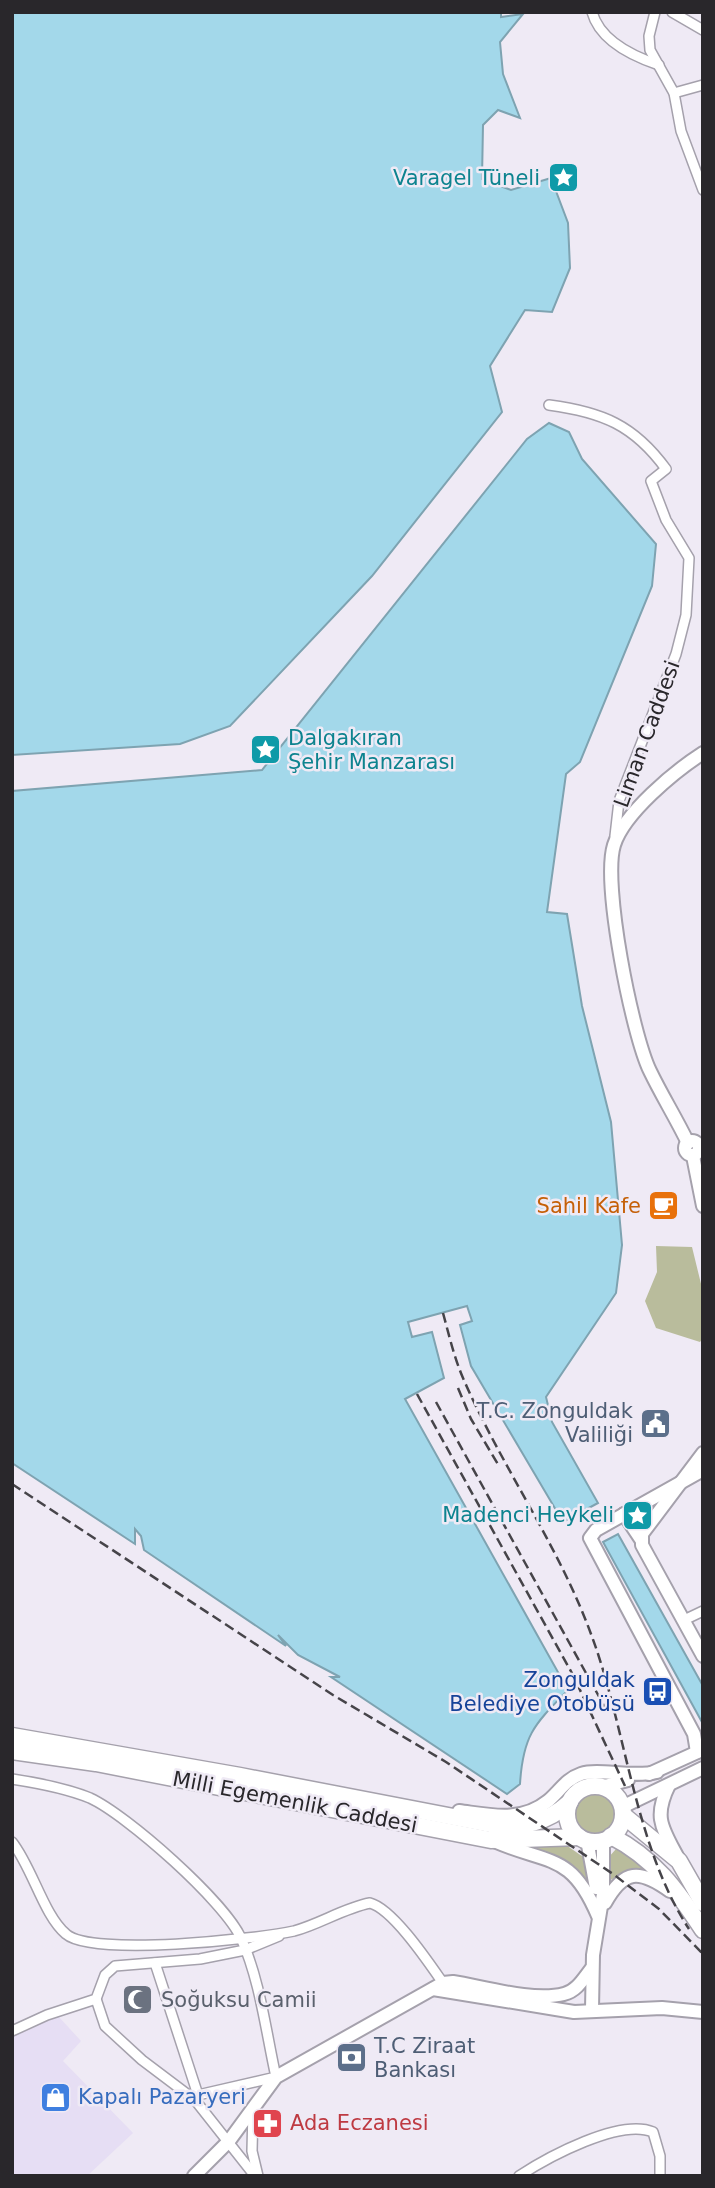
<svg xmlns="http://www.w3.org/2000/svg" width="715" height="2188" font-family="'DejaVu Sans',sans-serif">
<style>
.commercial{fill:#e6def4}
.green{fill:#b9bc9c}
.water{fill:#a3d8ea;stroke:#7ea3b1;stroke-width:2}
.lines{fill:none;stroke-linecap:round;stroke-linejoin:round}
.street-casing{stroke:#a5a1ac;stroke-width:12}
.secondary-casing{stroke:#a5a1ac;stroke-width:16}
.highway-casing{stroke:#a5a1ac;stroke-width:19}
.street{stroke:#fff;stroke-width:9}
.secondary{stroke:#fff;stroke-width:12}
.highway{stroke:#fff;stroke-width:16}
.rail{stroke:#464449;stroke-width:2.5;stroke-dasharray:10 5;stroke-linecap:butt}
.labels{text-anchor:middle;stroke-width:5;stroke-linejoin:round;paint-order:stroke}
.culture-label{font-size:21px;fill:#0d838f;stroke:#efeaf5;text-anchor:end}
.street-label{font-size:21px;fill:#29272b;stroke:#efeaf5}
.food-label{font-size:21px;fill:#c56008;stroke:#efeaf5;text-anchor:end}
.service-label{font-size:21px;fill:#4e5e75;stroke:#efeaf5;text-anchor:end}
.transit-label{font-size:21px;fill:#164399;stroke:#efeaf5;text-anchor:end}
.worship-label{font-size:21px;fill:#5b616d;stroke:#efeaf5;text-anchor:start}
.shop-label{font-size:21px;fill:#366cbe;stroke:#efeaf5;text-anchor:start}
.health-label{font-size:21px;fill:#be3a42;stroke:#efeaf5;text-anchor:start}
</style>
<rect width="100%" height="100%" fill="#efeaf5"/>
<polygon class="commercial" points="58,2016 81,2041 63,2061 133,2133 87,2176 15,2176 12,2173 12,2037"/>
<g class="green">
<polygon points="656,1246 692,1247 703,1292 703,1338 700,1342 656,1328 645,1301 657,1272"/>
<circle cx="595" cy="1813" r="23"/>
<polygon points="566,1845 589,1861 591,1885 566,1862 524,1848"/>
<polygon points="616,1849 622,1849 647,1870 629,1870 607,1882 608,1858"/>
</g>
<g class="water">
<polygon points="12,12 501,12 501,17 523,14 500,42 503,74 520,118 498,110 483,125 482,179 511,190 551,178 568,223 570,268 552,312 525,310 490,366 502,412 372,576 230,726 180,744 12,755"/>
<path d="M 549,423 L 569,432 L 582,459 L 656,544 L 652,586 L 580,762 L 566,774 L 547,912 L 567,914 L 582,1006 L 611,1122 L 622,1245 L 616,1293 L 546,1397 L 552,1422 L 598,1503 L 563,1522 L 471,1366 L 460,1325 L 472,1321 L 467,1306 L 408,1322 L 412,1337 L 432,1332 L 444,1378 L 405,1399 L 568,1690 C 535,1724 523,1734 520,1784 L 507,1794 L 331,1677 L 340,1677 L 298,1655 L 278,1635 L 286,1646 L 144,1550 L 141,1536 L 135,1529 L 135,1544 L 12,1463 L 12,791 L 262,770 L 527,439 Z"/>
<polygon points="618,1534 703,1686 703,1724 603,1542"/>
</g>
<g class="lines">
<defs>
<g id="street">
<path d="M 592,12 C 600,41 632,56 659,65"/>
<polyline points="655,12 649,36 650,50 674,93 681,131 703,190"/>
<polyline points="672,12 703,30"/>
<polyline points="674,93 703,85"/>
<path d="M 549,405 C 602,412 634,425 666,469 L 651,481 L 666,520 L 689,558 L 686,615 L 676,654 L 619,801 L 615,836"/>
<polyline points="684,1620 703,1611"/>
<path d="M 12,1779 C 38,1783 66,1788 90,1798 C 127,1815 224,1901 241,1938 C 260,1980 266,2032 276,2077 L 198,2095 L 195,2100"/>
<path d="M 12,1842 C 32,1867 44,1916 66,1934 C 92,1957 257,1939 294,1931 C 320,1924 344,1908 370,1903 C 393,1909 429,1963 443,1983"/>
<polyline points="155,1963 198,2095"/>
<polyline points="96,1999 105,2026 142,2060 195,2100 255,2176"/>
<polyline points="12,2031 47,2015 96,1999 105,1975 115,1966 200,1959 245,1950 279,1936"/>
<polyline points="253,2109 252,2151 258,2176"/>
<path d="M 519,2176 C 548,2157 620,2118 653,2132 L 660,2156 L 660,2176"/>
</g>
<g id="secondary">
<circle cx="692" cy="1148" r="7"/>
<path d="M 688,1143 C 676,1118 662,1096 650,1071 C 632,1034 602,883 614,845 C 624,813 675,771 703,753"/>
<polyline points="693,1156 703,1206"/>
<polyline points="703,1453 642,1534 642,1545 703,1656"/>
<polyline points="624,1514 642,1541"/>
<polyline points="697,1752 694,1734 590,1538 596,1530 703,1470"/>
<polyline points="649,1774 702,1750"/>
<path d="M 669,1785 C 653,1817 662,1828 678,1858"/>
<polyline points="601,1787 628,1780"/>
<polyline points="622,1807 703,1768"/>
<path d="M 459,1811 C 490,1815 521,1823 548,1801 C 559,1792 566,1779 581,1774 C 599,1768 632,1778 657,1772"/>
<polyline points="587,1840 596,1888"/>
<path d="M 494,1841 C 549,1865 571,1852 598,1916"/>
<path d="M 605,1903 C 624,1869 639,1869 670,1891"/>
<polyline points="433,1989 574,2012 662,2008 703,2012"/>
<polyline points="592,2009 593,1955 603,1894 603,1840"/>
<path d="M 194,2176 L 229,2141 L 276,2077 L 443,1983 L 453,1982 C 484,1987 534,2002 564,1994 C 577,1991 584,1978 592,1968"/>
</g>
<g id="highway">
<path d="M 12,1736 L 240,1776 L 490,1824 C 522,1828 546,1824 570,1802"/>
<polyline points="12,1751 96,1763 491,1840 579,1837"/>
<circle cx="595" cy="1814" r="28"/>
<polyline points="623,1815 679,1861 703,1903"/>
<path d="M 611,1836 C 654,1858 677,1890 703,1930"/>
</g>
</defs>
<use href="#street" class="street-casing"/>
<use href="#secondary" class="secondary-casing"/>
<use href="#highway" class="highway-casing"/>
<use href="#street" class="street"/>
<use href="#secondary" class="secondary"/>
<use href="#highway" class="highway"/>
<g class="rail">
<path d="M 443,1313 C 449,1335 454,1357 463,1378 C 501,1466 558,1544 591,1634 C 626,1727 634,1845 689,1929"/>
<polyline points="458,1388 471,1419 499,1466"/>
<polyline points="417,1394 573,1675 625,1786"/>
<polyline points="436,1402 607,1711"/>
<polyline points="12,1484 333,1695 446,1762 613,1874 659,1909 703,1954"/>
</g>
</g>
<defs>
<symbol id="sight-square" viewBox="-11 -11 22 22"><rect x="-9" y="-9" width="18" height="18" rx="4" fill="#0f9aa8" stroke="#efeaf5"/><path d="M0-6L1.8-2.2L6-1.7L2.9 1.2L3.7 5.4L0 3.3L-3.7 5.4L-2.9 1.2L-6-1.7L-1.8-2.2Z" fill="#fff"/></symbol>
<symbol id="cafe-square" viewBox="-11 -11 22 22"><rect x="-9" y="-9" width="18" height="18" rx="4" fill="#e8710a" stroke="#efeaf5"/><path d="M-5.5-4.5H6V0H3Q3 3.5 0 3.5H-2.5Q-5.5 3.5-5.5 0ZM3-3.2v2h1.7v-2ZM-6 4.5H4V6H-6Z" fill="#fff"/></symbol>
<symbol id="civic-square" viewBox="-11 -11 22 22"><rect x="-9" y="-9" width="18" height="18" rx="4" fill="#5c6f8a" stroke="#efeaf5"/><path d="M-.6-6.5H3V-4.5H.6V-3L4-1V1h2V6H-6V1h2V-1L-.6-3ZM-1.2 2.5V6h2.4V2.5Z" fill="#fff"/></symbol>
<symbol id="bus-square" viewBox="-11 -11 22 22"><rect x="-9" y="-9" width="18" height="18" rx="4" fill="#1a4fb4" stroke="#efeaf5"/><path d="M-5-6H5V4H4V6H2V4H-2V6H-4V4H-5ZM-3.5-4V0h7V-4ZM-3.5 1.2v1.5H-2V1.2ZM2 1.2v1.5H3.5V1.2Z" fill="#fff"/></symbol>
<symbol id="mosque-square" viewBox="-11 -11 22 22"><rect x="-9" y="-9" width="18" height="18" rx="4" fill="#6b7280" stroke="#efeaf5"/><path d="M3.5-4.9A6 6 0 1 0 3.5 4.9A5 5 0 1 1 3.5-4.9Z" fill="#fff"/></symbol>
<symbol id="bank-square" viewBox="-11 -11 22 22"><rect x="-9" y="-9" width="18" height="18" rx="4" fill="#5c6f8a" stroke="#efeaf5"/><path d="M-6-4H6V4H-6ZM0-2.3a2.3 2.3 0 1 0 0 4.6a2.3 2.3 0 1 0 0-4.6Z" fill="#fff"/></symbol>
<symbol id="shop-square" viewBox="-11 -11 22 22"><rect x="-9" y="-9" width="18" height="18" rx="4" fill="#3f7fe0" stroke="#efeaf5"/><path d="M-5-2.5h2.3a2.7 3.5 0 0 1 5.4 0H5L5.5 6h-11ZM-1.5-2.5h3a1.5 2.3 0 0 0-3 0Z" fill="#fff"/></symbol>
<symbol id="pharmacy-square" viewBox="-11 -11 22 22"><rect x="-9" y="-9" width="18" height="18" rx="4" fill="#e0444e" stroke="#efeaf5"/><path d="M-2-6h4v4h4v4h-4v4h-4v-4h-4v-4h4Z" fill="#fff"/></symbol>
</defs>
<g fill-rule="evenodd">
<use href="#sight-square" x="546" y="160" width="35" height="35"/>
<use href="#sight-square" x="248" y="732" width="35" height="35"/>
<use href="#cafe-square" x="646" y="1188" width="35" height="35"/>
<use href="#civic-square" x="638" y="1406" width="35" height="35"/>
<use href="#sight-square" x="620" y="1498" width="35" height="35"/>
<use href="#bus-square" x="640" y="1674" width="35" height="35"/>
<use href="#mosque-square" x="120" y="1982" width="35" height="35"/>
<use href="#bank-square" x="334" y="2040" width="35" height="35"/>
<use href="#shop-square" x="38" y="2080" width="35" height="35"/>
<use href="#pharmacy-square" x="250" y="2106" width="35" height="35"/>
</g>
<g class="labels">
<g class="culture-label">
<text x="540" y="185">Varagel Tüneli</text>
<text x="288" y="745" text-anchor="start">Dalgakıran<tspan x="288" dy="24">Şehir Manzarası</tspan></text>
<text x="614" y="1522">Madenci Heykeli</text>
</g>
<g class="street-label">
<text transform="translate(647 734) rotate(-70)" y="7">Liman Caddesi</text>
<text transform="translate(295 1802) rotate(11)" y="7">Milli Egemenlik Caddesi</text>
</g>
<g class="food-label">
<text x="641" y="1213">Sahil Kafe</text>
</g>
<g class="service-label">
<text x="633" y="1418">T.C. Zonguldak<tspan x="633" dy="24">Valiliği</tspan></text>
<text x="374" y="2053" text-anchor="start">T.C Ziraat<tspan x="374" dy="24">Bankası</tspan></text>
</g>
<g class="transit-label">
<text x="635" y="1687">Zonguldak<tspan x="635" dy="24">Belediye Otobüsü</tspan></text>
</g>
<g class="worship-label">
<text x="161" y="2007">Soğuksu Camii</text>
</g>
<g class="shop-label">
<text x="78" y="2104">Kapalı Pazaryeri</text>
</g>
<g class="health-label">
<text x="290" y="2130">Ada Eczanesi</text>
</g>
</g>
<rect width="715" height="2188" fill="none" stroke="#29272b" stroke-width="28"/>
</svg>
